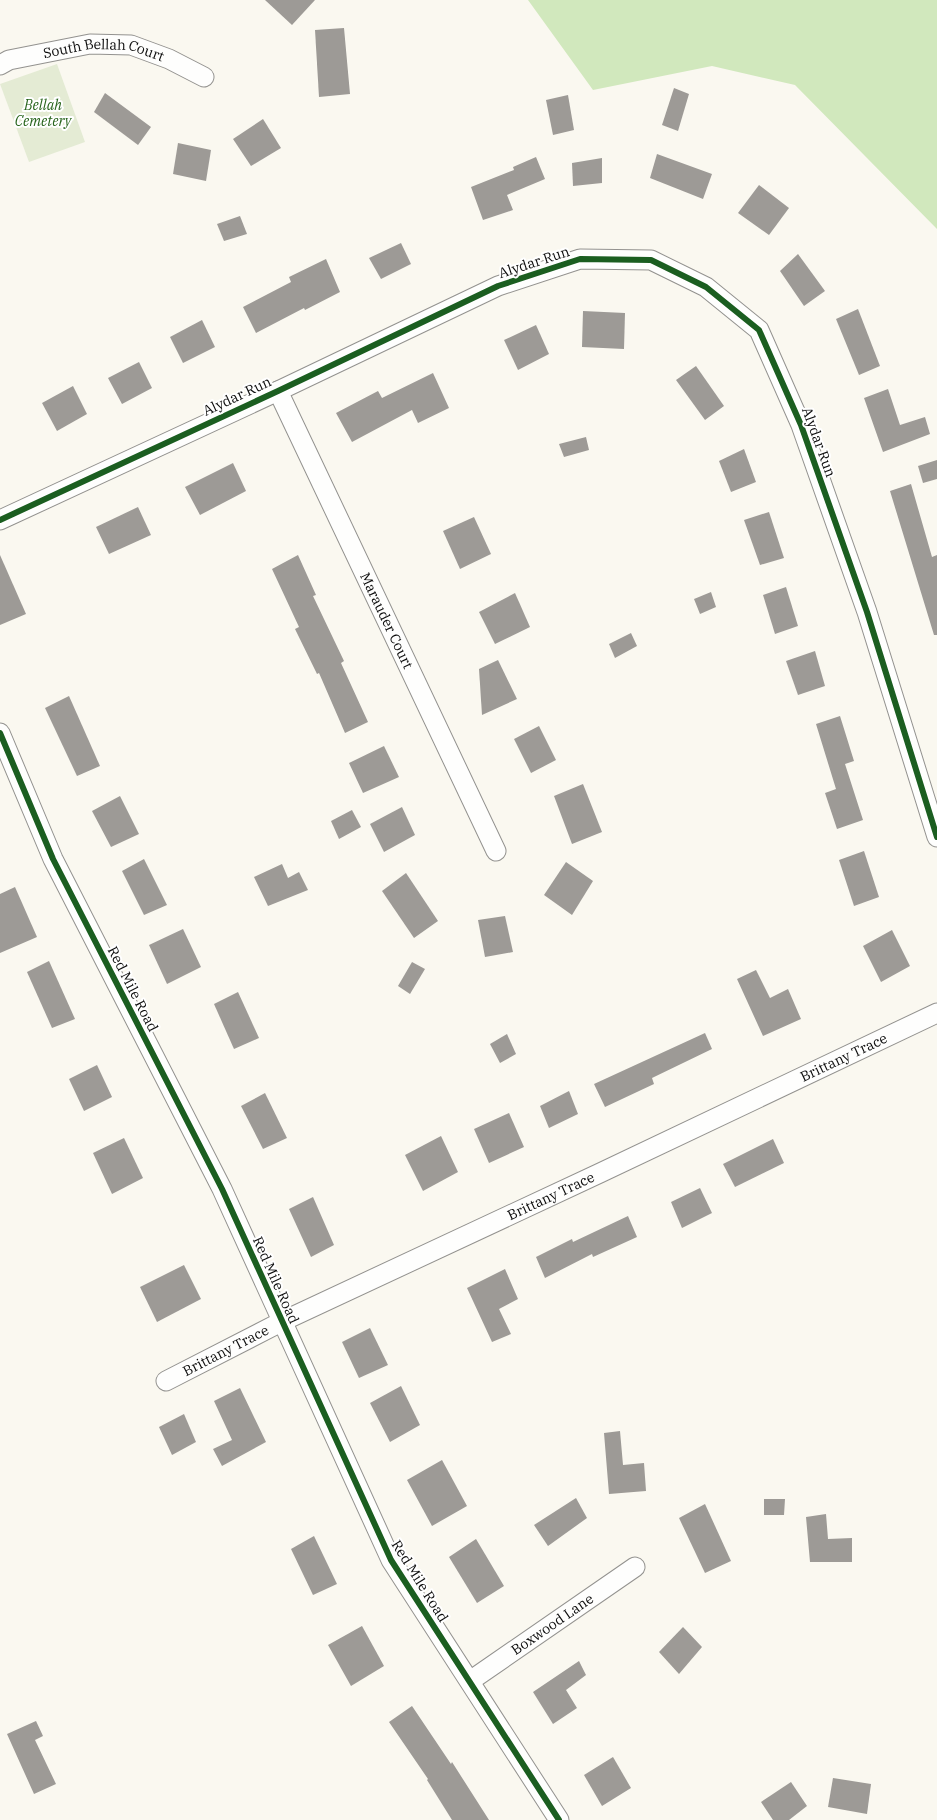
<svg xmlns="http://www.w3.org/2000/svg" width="937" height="1820" font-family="'IBM Plex Serif',serif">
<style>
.forest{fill:#d1e8bd}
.cemetery{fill:#e4ebd4}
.building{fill:#9d9a96}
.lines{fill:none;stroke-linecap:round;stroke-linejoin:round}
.street-casing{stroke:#93928f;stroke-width:21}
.street{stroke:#fefefd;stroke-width:19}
.cycleway-casing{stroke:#fff;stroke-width:8}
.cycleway{stroke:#1b5e20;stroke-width:6}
.labels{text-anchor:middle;stroke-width:4;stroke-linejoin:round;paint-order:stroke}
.street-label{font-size:14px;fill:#0c0c0c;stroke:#fff}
.park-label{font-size:14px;font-style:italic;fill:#27641c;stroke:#fff}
</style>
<rect width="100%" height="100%" fill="#faf8f0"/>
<polygon class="forest" points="528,0 937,0 937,229 795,85 712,66 593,90"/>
<polygon class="cemetery" points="57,64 85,142 29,162 0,84"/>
<g class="building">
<polygon points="265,0 315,0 292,25"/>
<polygon points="344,28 350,94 319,97 315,30"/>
<polygon points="674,88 689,94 678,131 662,125"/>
<polygon points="105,93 151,127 138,145 94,112"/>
<polygon points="568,95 574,130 553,135 546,100"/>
<polygon points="263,119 281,148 251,166 233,139"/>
<polygon points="178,143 211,150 206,181 173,174"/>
<polygon points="657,154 712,174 703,199 650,178"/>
<polygon points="536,157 545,179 507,195 513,210 483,220 471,187 514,170 513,167"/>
<polygon points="602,158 602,183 573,186 572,163"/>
<polygon points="759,185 789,208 769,235 738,213"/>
<polygon points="240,216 247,234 224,241 217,224"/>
<polygon points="401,243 411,264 381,279 369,258"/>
<polygon points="798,254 825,291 804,306 780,271"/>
<polygon points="326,259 340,292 305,310 304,308 256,333 243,307 291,282 289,277"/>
<polygon points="858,309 880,366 859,375 836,319"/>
<polygon points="583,311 625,313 624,349 582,347"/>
<polygon points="202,320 215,347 183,363 170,337"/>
<polygon points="536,325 549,354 518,370 504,340"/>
<polygon points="139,362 152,388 122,404 108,378"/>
<polygon points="696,366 724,406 705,420 676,380"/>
<polygon points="433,373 449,408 418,423 412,410 352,442 336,413 378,391 382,398"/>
<polygon points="73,386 87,414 57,431 42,403"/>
<polygon points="888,389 900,425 925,417 930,434 883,452 864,398"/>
<polygon points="586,437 589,450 564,457 559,444"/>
<polygon points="744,449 756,482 731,492 719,461"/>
<polygon points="937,460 937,479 923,483 918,466"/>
<polygon points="233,463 246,491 200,515 185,487"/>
<polygon points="911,484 932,557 937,555 937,635 934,635 890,491"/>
<polygon points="138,507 151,535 109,554 96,527"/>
<polygon points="769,512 784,558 760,565 744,520"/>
<polygon points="474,517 491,554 460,569 443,531"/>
<polygon points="0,555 26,614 0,625"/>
<polygon points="298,555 316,595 313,596 344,661 341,663 368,722 345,733 319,673 317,674 295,629 299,627 272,569"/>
<polygon points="786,587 798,626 775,634 763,595"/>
<polygon points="711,592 716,607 700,614 694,599"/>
<polygon points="515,593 530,627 495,644 479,612"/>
<polygon points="631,633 637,646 615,658 609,644"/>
<polygon points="815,651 825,686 798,695 786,661"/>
<polygon points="498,660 517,699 482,715 479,669"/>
<polygon points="69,696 100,766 77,776 45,708"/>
<polygon points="840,716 854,761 845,764 863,820 837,829 825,793 836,789 816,724"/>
<polygon points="539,726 556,760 531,773 514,739"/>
<polygon points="384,746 399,777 363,793 349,763"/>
<polygon points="583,784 602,832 572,844 554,796"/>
<polygon points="120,796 139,834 111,847 92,811"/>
<polygon points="402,807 415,835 384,852 370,824"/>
<polygon points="352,810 361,827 339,839 331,821"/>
<polygon points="864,851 879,897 854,906 839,860"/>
<polygon points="144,859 167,905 144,915 122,871"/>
<polygon points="566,862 593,881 572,915 544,895"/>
<polygon points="282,864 288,878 299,872 308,890 268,906 254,877"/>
<polygon points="406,873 438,921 414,938 382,891"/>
<polygon points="15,887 37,937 0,953 0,894"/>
<polygon points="505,916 513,952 485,957 478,920"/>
<polygon points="183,929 201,967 167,984 149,945"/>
<polygon points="892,930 910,966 881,982 863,946"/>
<polygon points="49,961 75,1019 52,1028 27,972"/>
<polygon points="412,962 425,969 410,994 398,986"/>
<polygon points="756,970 770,998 788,989 801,1019 763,1036 737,979"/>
<polygon points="238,992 259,1038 234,1049 214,1004"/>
<polygon points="705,1033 712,1049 652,1078 654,1084 605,1107 594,1084"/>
<polygon points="507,1034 516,1054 500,1063 490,1044"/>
<polygon points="97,1065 112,1097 84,1111 69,1079"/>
<polygon points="569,1091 578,1114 549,1128 540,1106"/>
<polygon points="265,1093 287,1138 263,1149 241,1106"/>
<polygon points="509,1113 524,1147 489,1163 474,1129"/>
<polygon points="441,1136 458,1172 423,1191 405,1155"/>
<polygon points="124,1138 143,1178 112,1194 93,1153"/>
<polygon points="773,1139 784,1163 735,1187 723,1164"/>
<polygon points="700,1188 712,1213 682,1228 671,1202"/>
<polygon points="313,1197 334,1245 311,1257 289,1209"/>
<polygon points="628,1216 637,1237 593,1257 592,1254 545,1278 536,1257 572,1239 573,1242"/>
<polygon points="184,1265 201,1299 157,1322 140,1287"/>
<polygon points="505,1269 518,1299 499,1309 511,1334 492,1342 467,1288"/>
<polygon points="370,1328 388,1365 359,1378 342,1342"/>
<polygon points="401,1386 420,1425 390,1442 370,1403"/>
<polygon points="240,1388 266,1442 222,1466 213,1449 232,1440 214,1401"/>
<polygon points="184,1414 196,1442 172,1455 159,1427"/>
<polygon points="620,1431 623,1465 644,1463 646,1491 609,1494 604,1433"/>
<polygon points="442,1460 467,1506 432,1526 407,1480"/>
<polygon points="576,1498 587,1518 548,1546 534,1525"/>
<polygon points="764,1499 785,1499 784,1515 764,1515"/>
<polygon points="705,1504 731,1561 705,1573 679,1518"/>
<polygon points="826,1514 828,1539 852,1538 852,1562 810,1562 806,1517"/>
<polygon points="314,1536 337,1584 313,1595 291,1549"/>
<polygon points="476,1539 504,1586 477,1603 449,1557"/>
<polygon points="362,1626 384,1666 351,1686 328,1645"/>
<polygon points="683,1627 702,1647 679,1674 659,1652"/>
<polygon points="579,1661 586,1675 566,1690 577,1708 553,1724 533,1692"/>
<polygon points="412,1706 451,1764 452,1762 489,1820 452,1820 427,1780 428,1779 389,1722"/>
<polygon points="36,1721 43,1736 35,1740 56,1784 34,1794 7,1734"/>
<polygon points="613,1757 631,1788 602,1806 584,1775"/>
<polygon points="833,1778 871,1784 867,1814 828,1807"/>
<polygon points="791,1782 807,1806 789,1820 773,1820 761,1802"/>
</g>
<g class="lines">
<defs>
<g id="street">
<path id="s1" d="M 0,65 L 9,60 L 90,44 L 131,45 L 169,59 L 204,77"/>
<path id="s2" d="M 278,391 L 496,851"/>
<polyline points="0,520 278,391 498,286 580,259 651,260 706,287 759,330 801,425 867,612 937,837"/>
<polyline points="0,733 53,859 222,1189 391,1560 559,1820"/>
<path id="s3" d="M 166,1381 L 281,1322 L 600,1173 L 937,1013"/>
<path id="s4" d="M 470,1681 L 635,1567"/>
</g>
</defs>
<use href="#street" class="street-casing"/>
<use href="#street" class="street"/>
<defs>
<g id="cycleway">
<polyline points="0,520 278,391 498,286 580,259 651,260 706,287 759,330 801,425 867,612 937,837"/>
<polyline points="0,733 53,859 222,1189 391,1560 559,1820"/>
</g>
</defs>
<use href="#cycleway" class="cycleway-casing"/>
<use href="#cycleway" class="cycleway"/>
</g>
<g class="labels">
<g class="street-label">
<text dy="5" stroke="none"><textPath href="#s1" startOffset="107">South Bellah Court</textPath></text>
<text transform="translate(534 262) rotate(-18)" y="5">Alydar Run</text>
<text transform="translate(237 396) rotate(-25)" y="5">Alydar Run</text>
<text transform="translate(819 442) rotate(70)" y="5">Alydar Run</text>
<text dy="5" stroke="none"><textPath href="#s2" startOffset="254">Marauder Court</textPath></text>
<text transform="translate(133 989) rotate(63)" y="5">Red Mile Road</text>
<text dy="5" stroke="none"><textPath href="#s3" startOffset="751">Brittany Trace</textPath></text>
<text dy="5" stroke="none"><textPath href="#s3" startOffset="427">Brittany Trace</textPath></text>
<text transform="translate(276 1280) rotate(66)" y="5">Red Mile Road</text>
<text dy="5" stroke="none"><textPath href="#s3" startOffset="67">Brittany Trace</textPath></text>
<text transform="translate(420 1581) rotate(58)" y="5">Red Mile Road</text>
<text dy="5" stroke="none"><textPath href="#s4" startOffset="100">Boxwood Lane</textPath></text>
</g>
<g class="park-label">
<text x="43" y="110">Bellah<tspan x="43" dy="16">Cemetery</tspan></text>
</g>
</g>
</svg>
